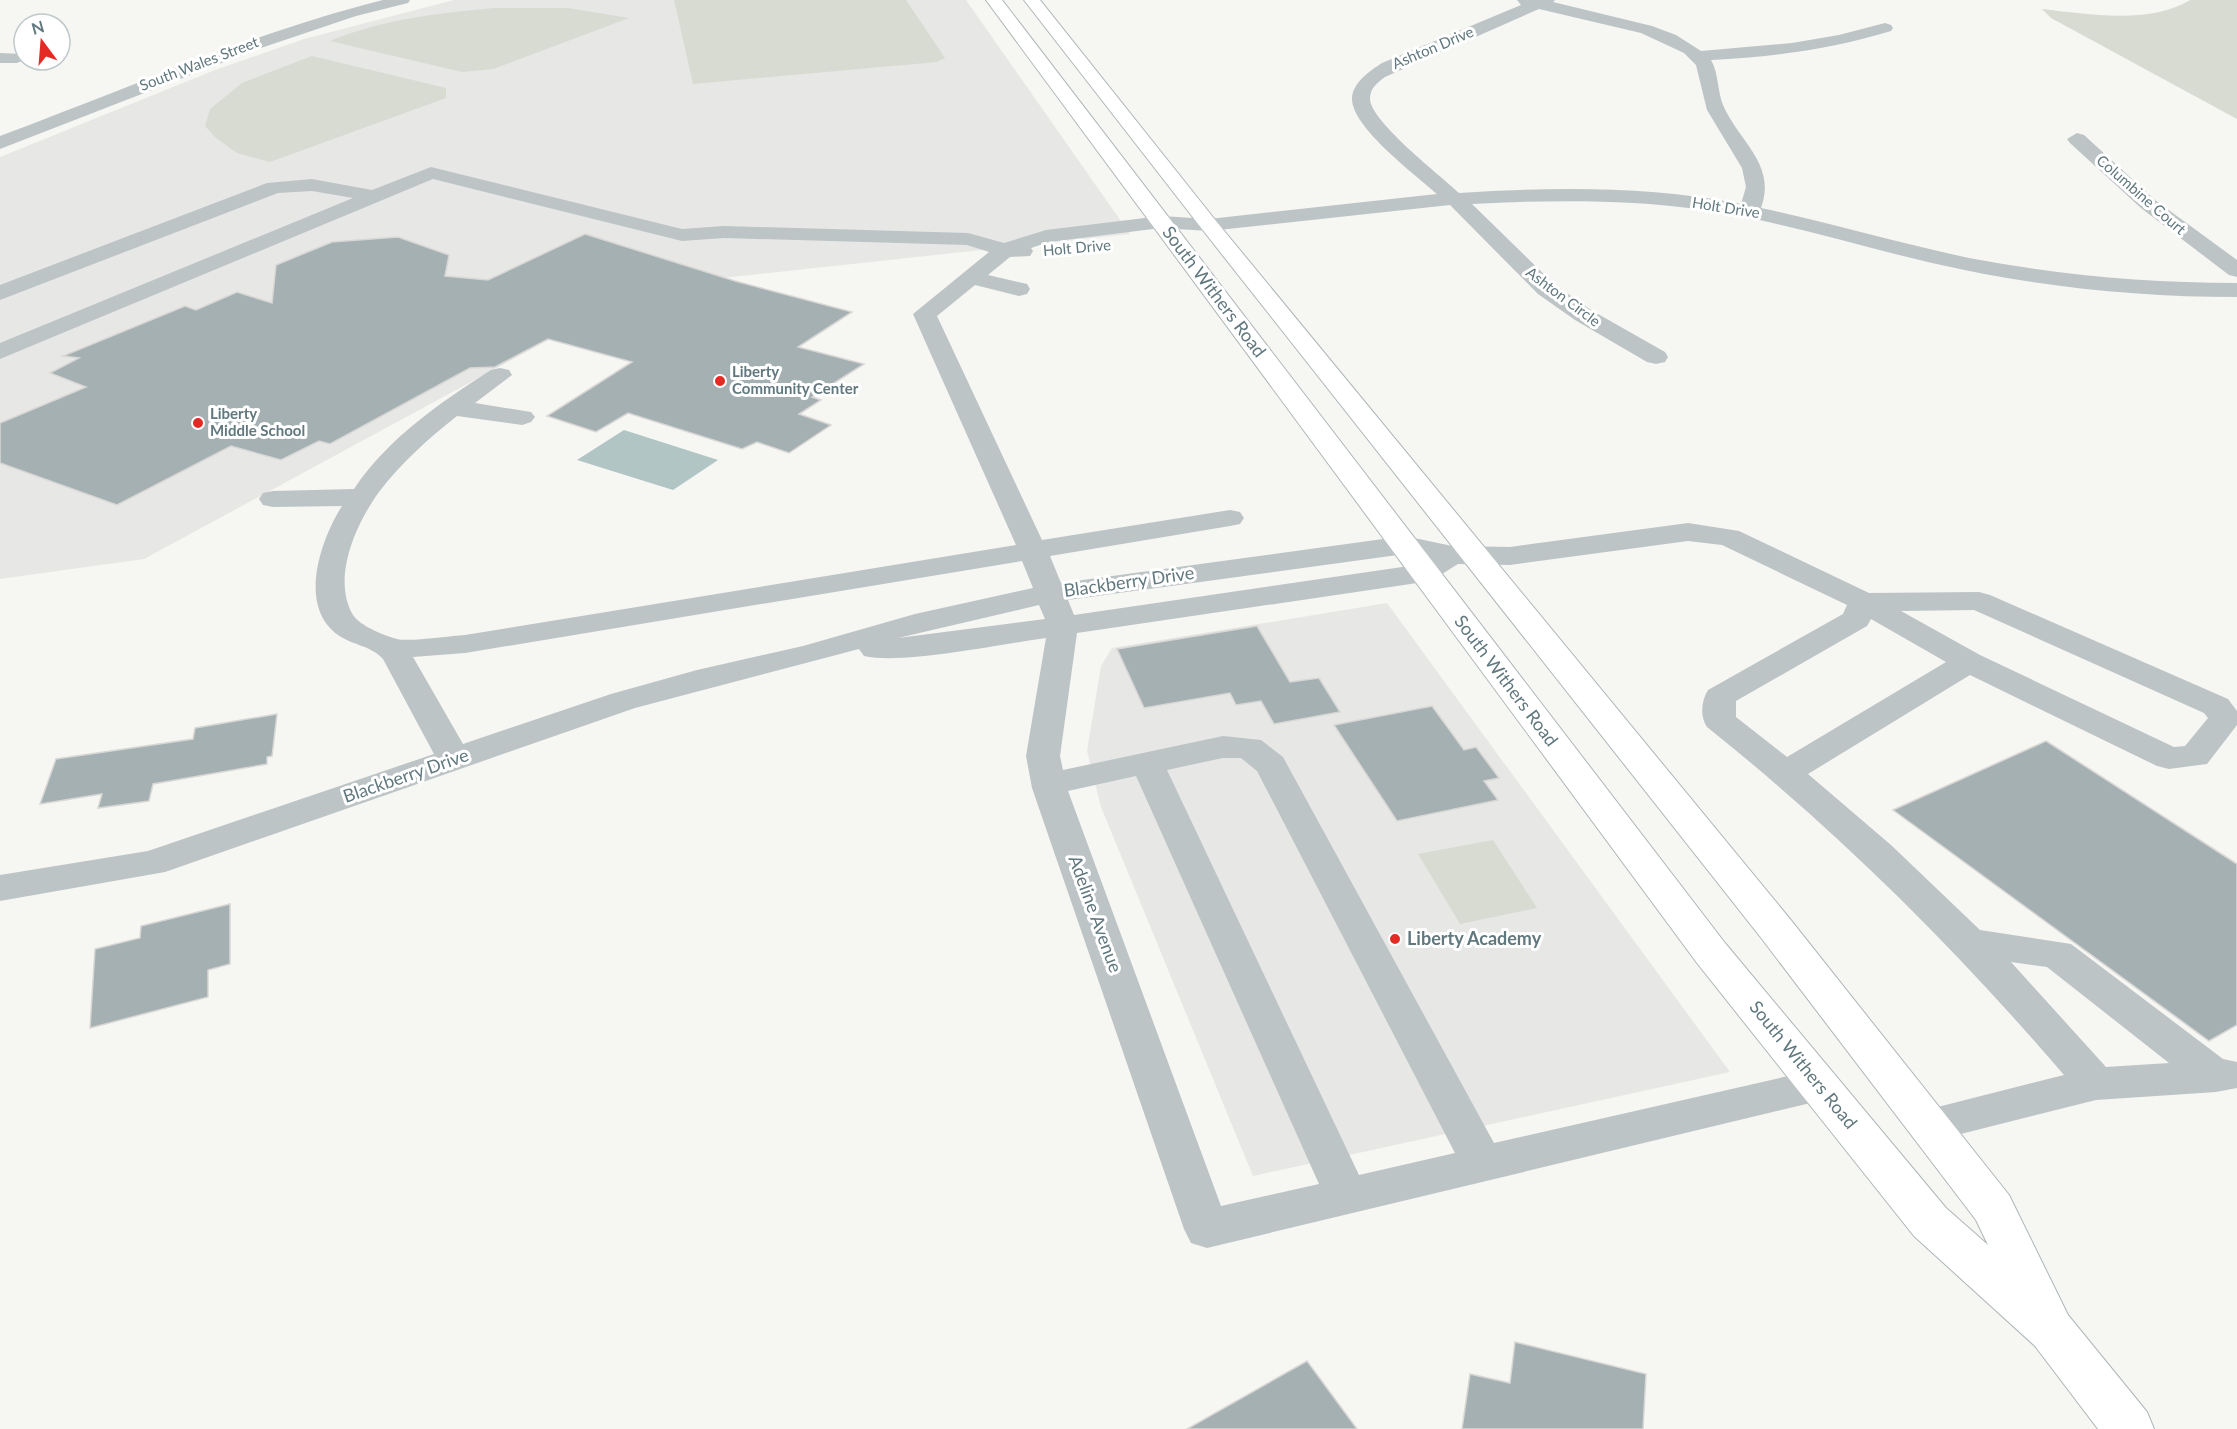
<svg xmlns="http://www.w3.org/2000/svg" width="2237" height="1429" font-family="Lato,sans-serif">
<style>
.built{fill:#e7e7e6}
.green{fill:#d7dbd2}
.water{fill:#b2c5c5}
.building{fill:#a4b0b2;stroke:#d8d7d5;stroke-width:1.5}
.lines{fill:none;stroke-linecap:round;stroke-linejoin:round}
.major-casing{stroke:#aeb6b8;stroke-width:2}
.minor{fill:#bdc4c6;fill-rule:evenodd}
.major{fill:#fff;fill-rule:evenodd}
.poi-dot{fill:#e52924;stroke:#fff;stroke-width:2}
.labels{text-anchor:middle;stroke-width:6;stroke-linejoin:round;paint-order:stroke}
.far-street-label{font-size:15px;fill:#61787e;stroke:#fff}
.far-poi-label{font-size:15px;font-weight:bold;fill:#61787e;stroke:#fff;text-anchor:start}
.street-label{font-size:18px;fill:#61787e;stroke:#fff}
.poi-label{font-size:18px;font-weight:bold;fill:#61787e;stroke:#fff;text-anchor:start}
</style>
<rect width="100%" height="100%" fill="#f6f6f3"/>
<g class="built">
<polygon points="454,0 966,0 1130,234 648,286 144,559 0,579 0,157 215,70 304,39"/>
<polygon points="1387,603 1730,1072 1253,1176 1101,807 1087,751 1101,666 1112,648"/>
</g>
<g class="green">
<polygon points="674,0 906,0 945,58 937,62 693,84"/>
<path d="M 2190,0 L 2237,0 L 2237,119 L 2051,18 L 2042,9 C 2087,14 2149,25 2190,0 Z"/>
<path d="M 495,8 L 568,8 L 629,18 L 493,69 L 462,72 L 330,41 C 383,19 439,13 495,8 Z"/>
<polygon points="312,56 446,88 446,98 270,162 237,153 216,138 205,126 210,109 242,83"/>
<polygon points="1493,840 1537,908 1460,924 1418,854"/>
</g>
<polygon class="water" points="624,430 718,460 673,490 577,460"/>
<g class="building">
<polygon points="585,234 735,281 852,312 798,347 864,364 812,397 821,400 799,414 831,425 789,453 757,442 742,449 628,413 596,432 547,416 632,362 548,339 495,367 470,368 330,444 319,441 281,460 231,446 117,505 0,463 0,423 86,387 50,373 79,358 63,356 185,306 196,310 237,292 272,303 276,265 332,242 398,237 449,255 445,276 488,280"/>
<polygon points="1257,626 1290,682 1319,678 1340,712 1274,724 1261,701 1236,705 1230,693 1144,708 1117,649"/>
<polygon points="1432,706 1464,750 1476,747 1499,778 1484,781 1498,800 1397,821 1334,725"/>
<polygon points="277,714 272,756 267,757 267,764 153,784 149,801 98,808 102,794 40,804 56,759 193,739 195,728"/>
<polygon points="2046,741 2237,864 2237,1025 2209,1041 1893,810"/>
<polygon points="230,904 230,964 208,970 208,997 90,1028 95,949 140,938 141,926"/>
<polygon points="1515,1342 1646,1374 1643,1429 1462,1429 1470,1374 1510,1383"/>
<polygon points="1307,1361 1357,1429 1187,1429"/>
</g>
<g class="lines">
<defs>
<polygon id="major" points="986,0 1002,0 1725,943 1946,1208 1988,1245 1976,1220 1762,939 1202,229 1024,0 1040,0 1216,221 1790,919 2009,1195 2068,1315 2147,1412 2154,1429 2098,1429 2035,1346 1914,1236 1697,963"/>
</defs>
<use href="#major" class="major-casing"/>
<g class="minor">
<path d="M 383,0 L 410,0 L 408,3 L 356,16 L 255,50 L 0,149 L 0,136 C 127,89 251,33 383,0 Z"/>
<path d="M 1517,0 L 1555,0 L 1553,2 L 1652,26 L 1676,35 L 1701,51 L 1792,43 L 1839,35 L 1885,23 L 1891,25 L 1893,28 L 1891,31 C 1832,49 1772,57 1711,60 C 1719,74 1717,90 1723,105 C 1739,142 1777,164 1761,208 C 1830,223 1899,243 1969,258 C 2058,275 2147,283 2237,283 L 2237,297 C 2134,297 2032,286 1932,263 C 1854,245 1777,220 1698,209 C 1623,199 1548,200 1472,204 L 1554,284 L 1591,310 L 1665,352 L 1668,357 L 1665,362 L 1656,364 L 1647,362 L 1575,320 L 1538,294 L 1450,205 L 1209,231 L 1161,228 L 1049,242 L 1031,248 L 1033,251 L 1030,256 L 1010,257 L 988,275 L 1027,284 L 1030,289 L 1027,294 L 1019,296 L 975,285 L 937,316 L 1042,540 L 1230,510 L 1240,512 L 1244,518 L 1240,524 L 1230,526 L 1050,556 L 1061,583 L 1405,536 L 1452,546 L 1510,547 L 1688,523 L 1739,531 L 1869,593 L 1979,592 L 1990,595 L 2228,699 L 2237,711 L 2237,725 L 2207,764 L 2169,769 L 2157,766 L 1970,675 L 1808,774 L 1891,845 L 1980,930 L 2071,944 L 2223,1059 L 2237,1062 L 2237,1088 L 2216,1092 L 2096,1100 L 1929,1142 L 1914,1137 L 1908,1125 L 1914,1113 L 2064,1075 C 1953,946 1841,834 1707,727 C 1700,717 1701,701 1708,690 L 1843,614 L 1847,605 L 1722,545 L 1688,541 L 1510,565 L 1458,564 L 1434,579 L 1424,582 L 1077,633 L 1060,756 L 1063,770 L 1223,736 L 1261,740 L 1283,757 L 1494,1143 L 1819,1069 L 1834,1073 L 1840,1085 L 1834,1097 L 1819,1101 L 1207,1248 L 1191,1243 L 1184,1229 L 1032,788 L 1026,756 L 1046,638 C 1002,644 903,665 864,656 L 859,649 L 635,708 L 165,872 L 0,901 L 0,875 L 148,851 L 434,754 L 383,659 C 372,646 352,645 338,635 C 297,606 321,539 342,506 L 273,507 L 263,505 L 259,499 L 263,493 L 273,491 L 354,489 C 388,438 441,402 491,370 L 500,368 L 509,370 L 512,375 L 475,403 L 531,412 L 535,417 L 531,422 L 522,425 L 457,416 C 429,438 401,463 379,492 C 357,522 331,578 353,615 C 360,626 385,636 397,639 C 410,642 449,636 465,635 L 1016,545 L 913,314 L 989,252 L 967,245 L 724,238 L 682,241 L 433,179 L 0,359 L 0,343 L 353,198 L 312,191 L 278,193 L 0,300 L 0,285 L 267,183 L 312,179 L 372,190 L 431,167 L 682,229 L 724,226 L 968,233 L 1004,243 L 1046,230 L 1161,216 L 1209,219 L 1437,194 C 1416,175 1351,127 1352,98 C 1353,82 1370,71 1382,63 L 1521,5 ZM 1539,9 L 1641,33 L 1684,53 L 1696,65 L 1707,110 L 1742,168 L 1746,187 L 1741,204 C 1648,186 1554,187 1459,193 C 1440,175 1371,122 1370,99 C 1370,88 1377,83 1385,77 ZM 1405,554 L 1427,558 L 1416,565 L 1074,615 L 1068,600 ZM 1022,561 L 1033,588 L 915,614 L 803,646 L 697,670 L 611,694 L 463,744 L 413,657 L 465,653 ZM 1039,605 L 1045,619 L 898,638 ZM 1974,610 L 2204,713 L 2208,718 L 2185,746 L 2174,747 L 1980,655 L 1901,611 ZM 1871,619 L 1946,662 L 1787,757 L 1736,717 L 1736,701 L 1867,626 ZM 1223,758 L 1241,758 L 1257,771 L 1455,1153 L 1359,1175 L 1167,770 ZM 1136,776 L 1319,1184 L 1221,1206 L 1068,791 ZM 2011,962 L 2047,967 L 2169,1063 L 2106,1067 Z"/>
<polygon points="0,53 23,54 24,60 17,63 0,63"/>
<polygon points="2077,133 2084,135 2155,200 2237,260 2237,277 2229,275 2141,208 2070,143 2067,139"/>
</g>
<use href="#major" class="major"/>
</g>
<g class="poi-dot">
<circle cx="720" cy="381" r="6"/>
<circle cx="198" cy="423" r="6"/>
<circle cx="1395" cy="939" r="6"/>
</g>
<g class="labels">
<g class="far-street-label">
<text transform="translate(1433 48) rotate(-23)" y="5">Ashton Drive</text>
<text transform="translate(199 64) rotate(-21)" y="5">South Wales Street</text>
<text transform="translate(2141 195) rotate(41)" y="5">Columbine Court</text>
<text transform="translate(1726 208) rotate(9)" y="5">Holt Drive</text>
<text transform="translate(1077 248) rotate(-5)" y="5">Holt Drive</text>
<text transform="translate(1563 297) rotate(37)" y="5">Ashton Circle</text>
</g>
<g class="far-poi-label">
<text x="732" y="377">Liberty<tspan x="732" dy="17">Community Center</tspan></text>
<text x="210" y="419">Liberty<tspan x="210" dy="17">Middle School</tspan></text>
</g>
<g class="street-label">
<text transform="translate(1214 292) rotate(53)" y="6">South Withers Road</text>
<text transform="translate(1129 582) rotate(-8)" y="6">Blackberry Drive</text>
<text transform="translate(1506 681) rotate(53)" y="6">South Withers Road</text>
<text transform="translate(406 776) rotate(-19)" y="6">Blackberry Drive</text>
<text transform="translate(1095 914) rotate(70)" y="6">Adeline Avenue</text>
<text transform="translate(1803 1065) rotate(51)" y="6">South Withers Road</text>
</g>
<g class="poi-label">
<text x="1407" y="945">Liberty Academy</text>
</g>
</g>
<g transform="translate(42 42) rotate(344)"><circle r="28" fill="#ffffff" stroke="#c0c9cb" stroke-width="1.5"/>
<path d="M0-4.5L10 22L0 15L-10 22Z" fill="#e52924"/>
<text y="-9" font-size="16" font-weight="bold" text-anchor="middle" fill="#61787e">N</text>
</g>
</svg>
